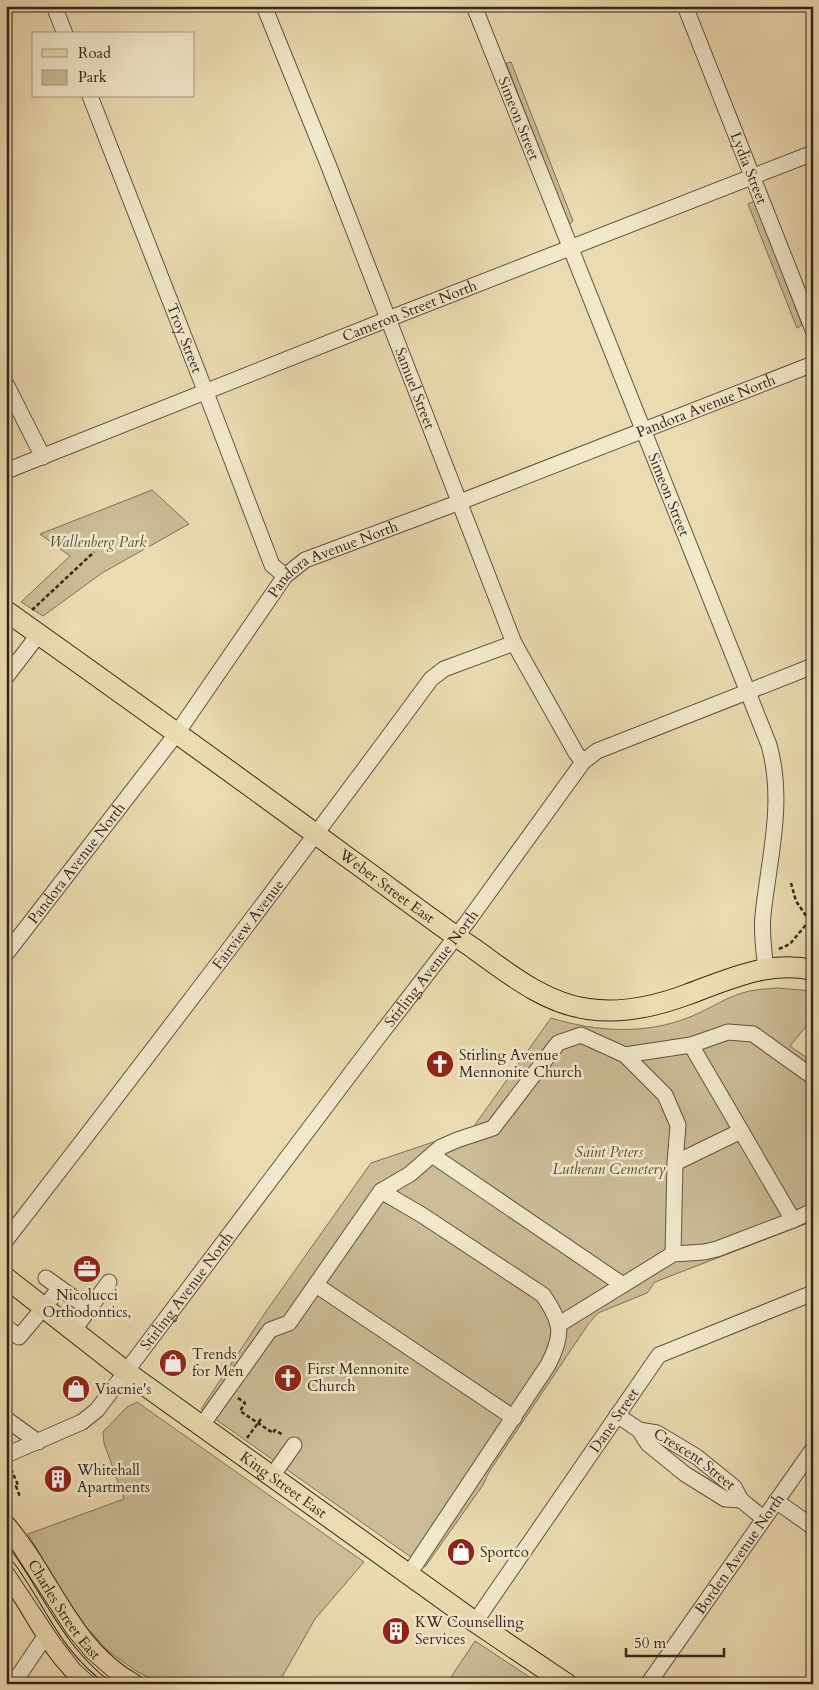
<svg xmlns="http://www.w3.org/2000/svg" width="819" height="1690" font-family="Cardo,serif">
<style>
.green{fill:#ccbc97;stroke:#7f7159}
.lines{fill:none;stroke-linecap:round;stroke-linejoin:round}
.minor-casing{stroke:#605340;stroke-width:17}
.major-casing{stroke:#32261b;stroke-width:22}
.path{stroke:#32261b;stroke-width:2.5;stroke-dasharray:4 2.5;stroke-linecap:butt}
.minor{stroke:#f2e8cc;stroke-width:15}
.major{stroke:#ebdbb0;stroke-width:20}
.tram{stroke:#32261b;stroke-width:1}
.labels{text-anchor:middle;stroke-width:5;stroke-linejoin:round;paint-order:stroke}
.street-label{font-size:15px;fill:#32261b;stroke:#f2e8cc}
.park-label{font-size:15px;font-style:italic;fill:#584c3a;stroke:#f2e8cc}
.poi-label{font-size:15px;fill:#32261b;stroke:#f2e8cc;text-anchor:start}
</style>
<rect width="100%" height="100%" fill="#ebdbb0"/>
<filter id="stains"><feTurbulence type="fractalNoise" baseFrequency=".004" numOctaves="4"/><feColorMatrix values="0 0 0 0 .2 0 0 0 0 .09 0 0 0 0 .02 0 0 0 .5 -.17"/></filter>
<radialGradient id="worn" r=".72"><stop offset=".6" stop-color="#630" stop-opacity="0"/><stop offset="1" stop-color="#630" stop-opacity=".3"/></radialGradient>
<g class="green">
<polygon points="511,62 573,221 569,225 506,63"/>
<polygon points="755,201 802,325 797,328 748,204"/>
<polygon points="152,490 189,524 102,573 43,616 21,602 70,556 40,534"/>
<path d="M 777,988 L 813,991 L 813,1018 L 790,1046 L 813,1062 L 813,1221 L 655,1282 L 647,1293 L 598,1313 L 589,1323 L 489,1472 L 483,1485 L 425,1567 L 201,1409 L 267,1310 L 371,1163 L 472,1129 L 551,1018 C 597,1032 645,1035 690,1017 C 710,1009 729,995 750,991 C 759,989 768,989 777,988 Z"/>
<polygon points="137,1402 364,1562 315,1619 278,1684 161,1684 136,1671 108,1651 87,1628 65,1597 28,1534 124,1499 104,1443 103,1432 127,1407"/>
<polygon points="475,1641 540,1684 454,1684 449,1680"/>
</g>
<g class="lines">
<defs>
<g id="minor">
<polyline points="54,6 65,34"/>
<path id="s1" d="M 264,6 L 328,164 L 514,643 L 576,753 L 583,762"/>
<path id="s2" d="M 474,6 L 769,745 C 785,802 769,858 763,915 C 761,933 764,951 766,969"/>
<path id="s3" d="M 685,6 L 813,330"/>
<path id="s4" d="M 90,96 L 210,403 L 272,565 L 285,576"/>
<polyline points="6,384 43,457"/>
<path id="s5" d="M 6,471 L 406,312 L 813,153"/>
<polyline points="6,677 39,634"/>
<path id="s6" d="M 6,954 L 177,733 L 285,576 L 305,560 L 460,502 L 813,364"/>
<polyline points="691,1045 793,1220 813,1211"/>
<polyline points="625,1055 665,1095 678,1125 675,1163 673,1254"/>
<polyline points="432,1155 623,1285"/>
<polyline points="675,1163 741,1131"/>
<path d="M 381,1191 L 422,1215 L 543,1295 C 562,1323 564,1334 548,1365 L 409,1574"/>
<path id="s7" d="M 6,1240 C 150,1054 292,868 431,679 L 444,669 L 514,643"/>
<polyline points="316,1285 514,1418"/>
<polyline points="60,1288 89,1309 74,1330"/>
<polyline points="89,1309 109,1282"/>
<polyline points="558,1325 673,1254 704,1252 717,1249 793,1220"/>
<polyline points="6,1327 19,1337 60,1288 46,1278"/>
<polyline points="617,1415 639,1430 648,1444 685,1474 725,1499 741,1500"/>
<polyline points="6,1419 38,1442"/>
<polyline points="202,1425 270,1330 289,1323 381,1191 410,1174 441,1147 457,1140 493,1128 558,1043 581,1035 625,1055 691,1045 728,1032 753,1034 813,1077"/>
<path id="s8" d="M 639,1430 L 657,1433 L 697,1457 L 734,1487 L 741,1500 L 763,1518"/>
<path id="s9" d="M 6,1455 L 82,1422 L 97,1410 L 373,1044 L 468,921 L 583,762 L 597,751 L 813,666"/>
<polyline points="272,1476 294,1445"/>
<polyline points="776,1501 813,1527"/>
<path id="s10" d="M 475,1622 L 659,1355 L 813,1293"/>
<polyline points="13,1684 46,1635"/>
<path id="s11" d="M 648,1684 L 813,1449"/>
</g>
<g id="major">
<path id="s12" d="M 6,611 C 120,692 234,774 347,857 C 389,887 430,919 473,948 C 508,973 544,1003 588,1009 C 620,1014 656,1006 686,995 C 727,980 767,960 813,970"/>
<path id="s13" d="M 6,1278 L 125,1371 L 475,1622 L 567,1684"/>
<path id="s14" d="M 6,1526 C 50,1577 70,1649 133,1684"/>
<path d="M 6,1570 C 36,1611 49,1650 89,1684"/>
</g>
</defs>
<use href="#minor" class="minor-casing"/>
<use href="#major" class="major-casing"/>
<g class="path">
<polyline points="32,610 94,552"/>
<polyline points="791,883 796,901 813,926"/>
<polyline points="779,949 790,944 809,921"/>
<polyline points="238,1398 245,1403 240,1411 273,1433 275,1430 283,1435"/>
<polyline points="247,1438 261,1419"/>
<polyline points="11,1469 18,1485 16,1486 20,1497"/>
</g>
<use href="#minor" class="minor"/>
<use href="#major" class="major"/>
<g class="tram">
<polyline points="6,1540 67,1634 87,1658 117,1684"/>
<polyline points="6,1558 60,1639 80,1665 101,1684"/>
</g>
</g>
<defs>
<symbol id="church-disc" viewBox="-11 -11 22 22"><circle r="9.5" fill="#8f2418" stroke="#f2e8cc"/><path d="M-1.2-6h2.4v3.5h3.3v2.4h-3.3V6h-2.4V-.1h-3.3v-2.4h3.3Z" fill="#fff"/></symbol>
<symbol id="office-disc" viewBox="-11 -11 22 22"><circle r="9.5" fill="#8f2418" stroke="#f2e8cc"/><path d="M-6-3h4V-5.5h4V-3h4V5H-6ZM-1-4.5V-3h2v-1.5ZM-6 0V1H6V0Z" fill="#fff"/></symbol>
<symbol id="shop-disc" viewBox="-11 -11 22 22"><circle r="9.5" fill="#8f2418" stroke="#f2e8cc"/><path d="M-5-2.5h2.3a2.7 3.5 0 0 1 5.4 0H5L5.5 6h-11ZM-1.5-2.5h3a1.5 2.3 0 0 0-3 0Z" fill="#fff"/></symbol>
<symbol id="building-disc" viewBox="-11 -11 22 22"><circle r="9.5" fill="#8f2418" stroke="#f2e8cc"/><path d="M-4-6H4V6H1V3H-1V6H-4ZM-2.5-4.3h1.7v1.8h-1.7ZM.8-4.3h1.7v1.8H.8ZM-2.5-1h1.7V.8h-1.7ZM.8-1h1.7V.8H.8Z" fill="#fff"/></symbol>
</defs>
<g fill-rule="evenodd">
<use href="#church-disc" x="424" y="1048" width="32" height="32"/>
<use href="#office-disc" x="71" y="1253" width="32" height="32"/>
<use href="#shop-disc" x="157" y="1347" width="32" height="32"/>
<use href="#church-disc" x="272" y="1362" width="32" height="32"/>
<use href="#shop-disc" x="60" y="1373" width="32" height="32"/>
<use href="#building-disc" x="42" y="1463" width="32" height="32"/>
<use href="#shop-disc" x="445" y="1536" width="32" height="32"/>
<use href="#building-disc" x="380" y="1615" width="32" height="32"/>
</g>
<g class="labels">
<g class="street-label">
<text dy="5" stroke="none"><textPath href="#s2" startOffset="121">Simeon Street</textPath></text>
<text dy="5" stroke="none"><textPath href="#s3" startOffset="174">Lydia Street</textPath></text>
<text dy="5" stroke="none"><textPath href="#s5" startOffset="434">Cameron Street North</textPath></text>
<text dy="5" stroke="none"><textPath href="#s4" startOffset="260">Troy Street</textPath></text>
<text dy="5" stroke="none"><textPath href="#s1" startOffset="411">Samuel Street</textPath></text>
<text dy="5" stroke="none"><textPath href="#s6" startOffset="925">Pandora Avenue North</textPath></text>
<text dy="5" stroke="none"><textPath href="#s2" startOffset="526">Simeon Street</textPath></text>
<text dy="5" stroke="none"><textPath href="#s6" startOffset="520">Pandora Avenue North</textPath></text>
<text dy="5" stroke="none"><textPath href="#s6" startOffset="115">Pandora Avenue North</textPath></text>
<text dy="5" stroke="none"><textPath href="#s12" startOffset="470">Weber Street East</textPath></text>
<text dy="5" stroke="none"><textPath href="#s7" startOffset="398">Fairview Avenue</textPath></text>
<text dy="5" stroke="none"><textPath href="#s9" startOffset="656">Stirling Avenue North</textPath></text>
<text dy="5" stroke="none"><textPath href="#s9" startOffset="251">Stirling Avenue North</textPath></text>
<text dy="5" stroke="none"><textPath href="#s10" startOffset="245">Dane Street</textPath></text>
<text dy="5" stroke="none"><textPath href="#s8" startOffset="64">Crescent Street</textPath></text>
<text dy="5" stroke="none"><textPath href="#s13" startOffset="346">King Street East</textPath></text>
<text dy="5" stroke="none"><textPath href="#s11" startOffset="159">Borden Avenue North</textPath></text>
<text dy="5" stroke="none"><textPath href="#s14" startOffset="102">Charles Street East</textPath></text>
</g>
<g class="park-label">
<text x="98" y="547">Wallenberg Park</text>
<text x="609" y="1157">Saint Peters<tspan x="609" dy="17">Lutheran Cemetery</tspan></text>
</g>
<g class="poi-label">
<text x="459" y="1060">Stirling Avenue<tspan x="459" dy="17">Mennonite Church</tspan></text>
<text x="87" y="1300" text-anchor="middle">Nicolucci<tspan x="87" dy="17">Orthodontics,</tspan></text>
<text x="192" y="1359">Trends<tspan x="192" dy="17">for Men</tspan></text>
<text x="307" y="1374">First Mennonite<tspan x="307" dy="17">Church</tspan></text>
<text x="95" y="1394">Viacnie's</text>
<text x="77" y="1475">Whitehall<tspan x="77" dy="17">Apartments</tspan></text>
<text x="480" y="1557">Sportco</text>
<text x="415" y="1627">KW Counselling<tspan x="415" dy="17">Services</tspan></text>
</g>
</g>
<rect width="819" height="1690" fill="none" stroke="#ebdbb0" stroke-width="25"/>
<rect x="8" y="8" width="804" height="1675" fill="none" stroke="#32261b" stroke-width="2.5"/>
<rect x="12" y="12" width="794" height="1665" fill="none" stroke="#32261b"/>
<rect x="32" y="32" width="162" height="65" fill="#f2e8cc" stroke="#a59a85"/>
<rect x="42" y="49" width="25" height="8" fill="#ebdbb0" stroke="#a59a85"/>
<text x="78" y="58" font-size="15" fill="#32261b">Road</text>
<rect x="42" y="70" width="25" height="15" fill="#ccbc97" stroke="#a59a85"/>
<text x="78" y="82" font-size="15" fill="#32261b">Park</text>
<path d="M626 1648v8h98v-8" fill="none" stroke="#32261b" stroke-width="2.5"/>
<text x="634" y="1648" font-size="15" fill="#32261b" stroke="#f2e8cc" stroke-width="4" paint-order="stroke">50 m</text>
<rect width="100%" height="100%" filter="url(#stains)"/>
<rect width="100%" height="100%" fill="url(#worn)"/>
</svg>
